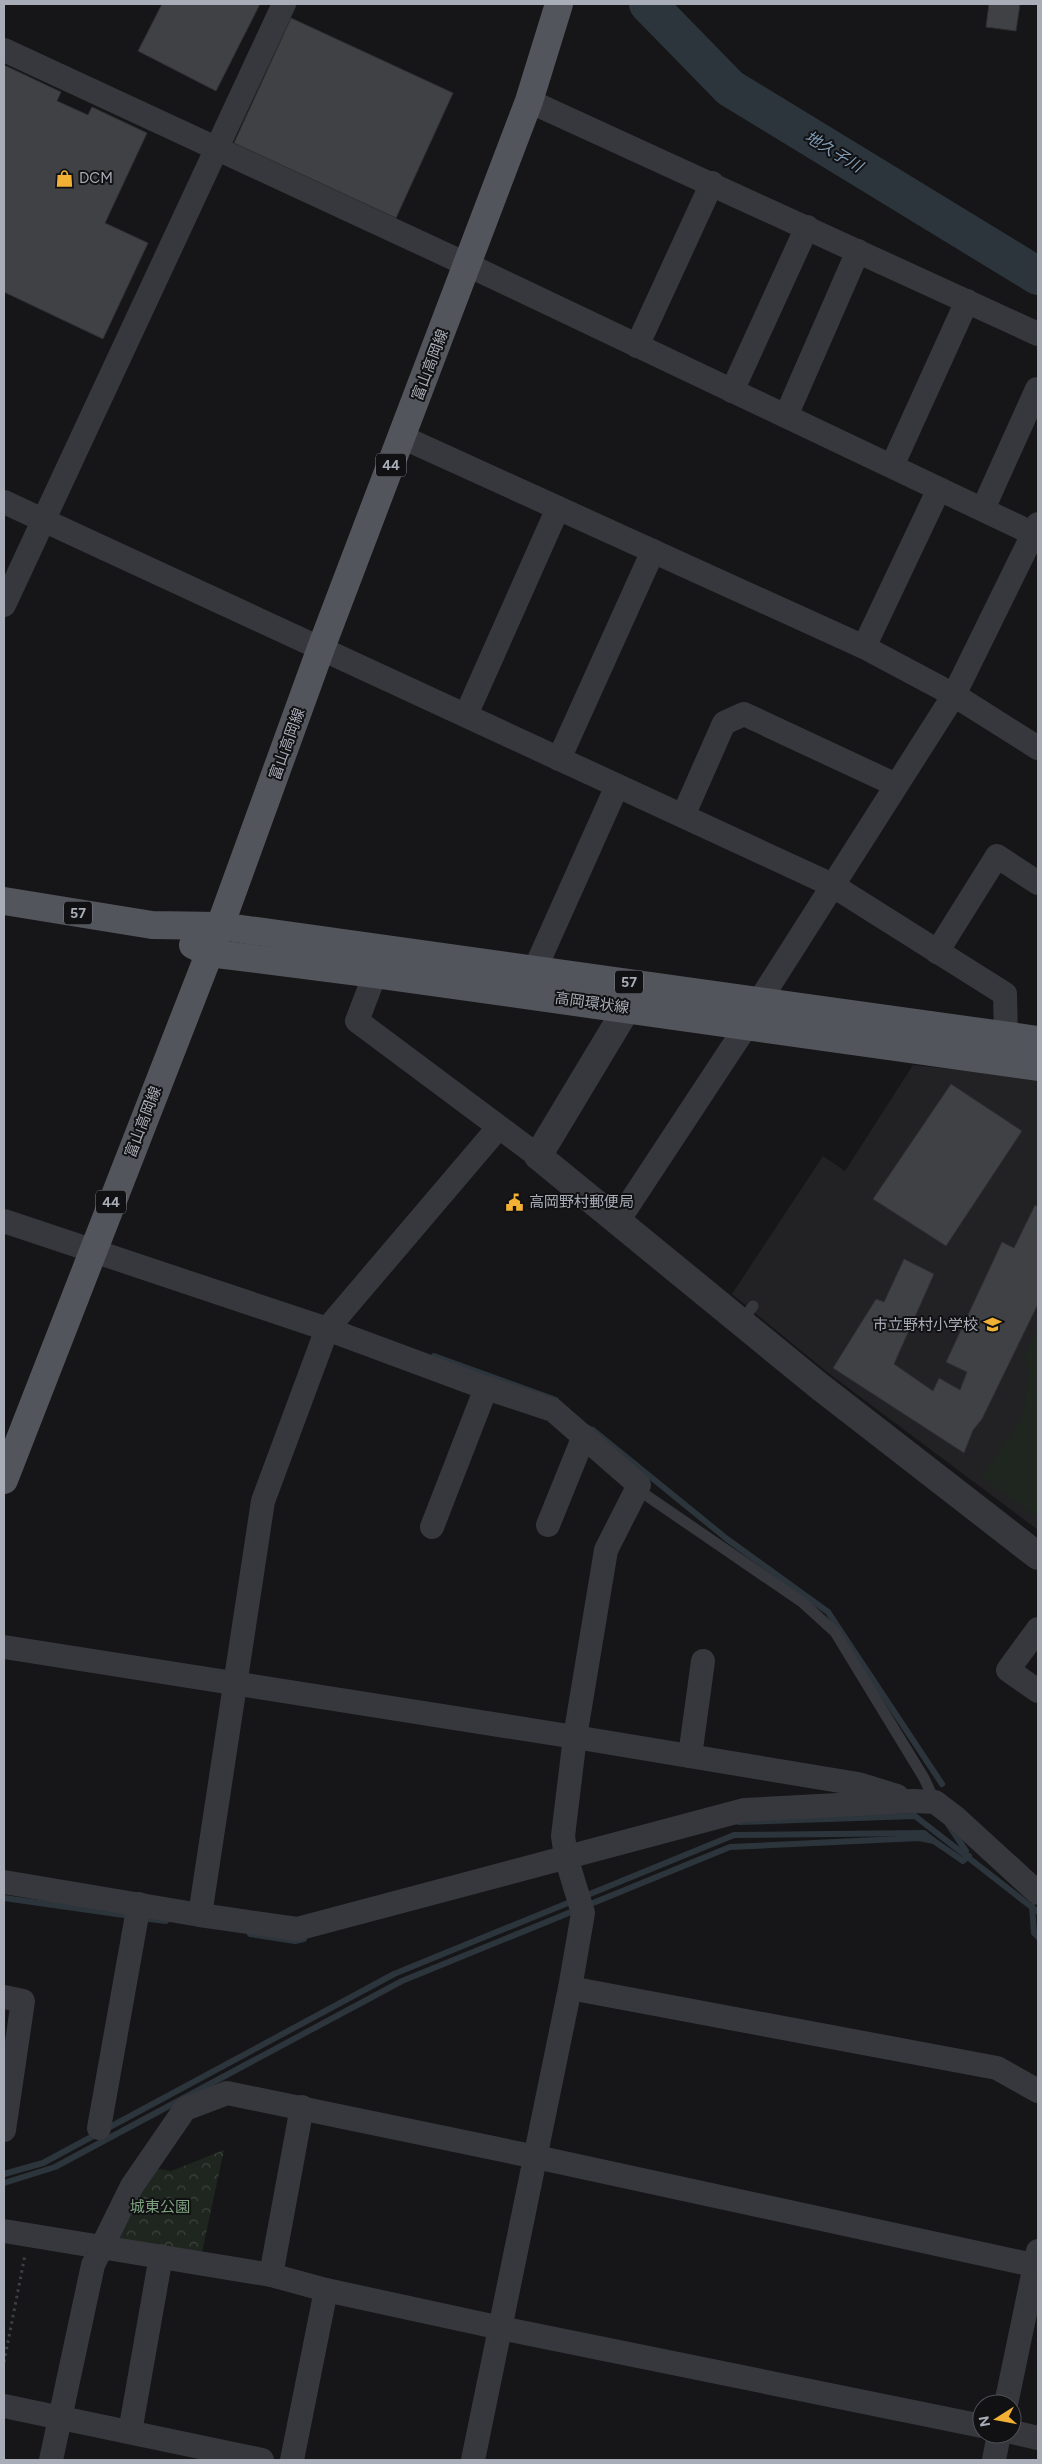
<svg xmlns="http://www.w3.org/2000/svg" width="1042" height="2464" font-family="Figtree,'Noto Sans JP',sans-serif">
<style>
.built{fill:#222225}
.green{fill:#1e261f}
.forest{fill:url(#forest-crowns)}
.lines{fill:none;stroke-linecap:round;stroke-linejoin:round}
.stream{stroke:#2c353c;stroke-width:6}
.river{stroke:#2c353c;stroke-width:38}
.building{fill:#404145;stroke:#303034}
.path{stroke:#3d3f44;stroke-width:3;stroke-dasharray:2.5 4;stroke-linecap:butt}
.service{stroke:#37383d;stroke-width:11}
.minor{stroke:#37383d;stroke-width:24}
.tertiary{stroke:#37383d;stroke-width:28}
.primary{stroke:#53555c;stroke-width:28}
.labels{text-anchor:middle;stroke-width:4;stroke-linejoin:round;paint-order:stroke}
.shield{fill:#111113;stroke:#7b7e86;stroke-width:1}
.shield-label{font-size:14px;font-weight:bold;fill:#a8adb8}
.poi-label{font-size:15px;fill:#a8adb8;stroke:#111113;text-anchor:start}
.street-label{font-size:15px;fill:#a8adb8;stroke:#111113}
.park-label{font-size:15px;fill:#7fa381;stroke:#111113}
.water-label{font-size:16px;font-style:italic;fill:#7f9bb3;stroke:#111113}
</style>
<defs>
<pattern id="forest-crowns" width="20" height="18" patternUnits="userSpaceOnUse" patternTransform="scale(1.25)"><rect width="20" height="18" fill="#1e261f"/><path d="M2 6a3 3 0 1 1 6 0M12 15a3 3 0 1 1 6 0" fill="none" stroke="#3c433d"/></pattern>
</defs>
<rect width="100%" height="100%" fill="#161618"/>
<polygon class="built" points="913,1065 1038,1078 1038,1530 827,1372 732,1294 823,1156 845,1171"/>
<polygon class="green" points="1038,1327 1038,1518 981,1477 1023,1417 1029,1368 1023,1359"/>
<polygon class="forest" points="224,2150 202,2252 102,2236 135,2165 171,2171"/>
<g class="lines">
<g class="stream">
<polyline points="434,1356 556,1400"/>
<polyline points="593,1430 727,1539 828,1612 942,1784"/>
<polyline points="739,1822 915,1816 1038,1912"/>
<polyline points="948,1824 966,1851"/>
<polyline points="4,1898 131,1916"/>
<polyline points="1032,1906 1034,1933 1038,1937"/>
<polyline points="141,1918 166,1921"/>
<polyline points="250,1934 295,1941 304,1939"/>
<polyline points="4,2174 43,2163 394,1974 734,1835 924,1833 933,1840"/>
<polyline points="4,2183 55,2167 402,1981 730,1847 919,1838 934,1841 963,1861 969,1856"/>
</g>
<polyline class="river" points="648,4 730,88 1038,276"/>
</g>
<g class="building">
<polygon points="162,4 260,4 216,91 138,51"/>
<polygon points="989,4 1020,4 1016,31 986,27"/>
<polygon points="291,18 453,93 396,218 234,143"/>
<polygon points="4,65 61,92 57,101 88,115 92,107 147,133 105,223 148,243 103,339 4,292"/>
<polygon points="951,1084 1022,1131 946,1246 873,1199"/>
<polygon points="1035,1205 1038,1207 1038,1304 982,1419 973,1430 964,1453 833,1368 876,1299 884,1302 904,1259 934,1274 894,1364 933,1391 939,1378 960,1390 967,1372 946,1362 1002,1242 1014,1248"/>
</g>
<g class="lines">
<polyline class="path" points="4,2362 25,2255"/>
<g class="service">
<polyline points="742,1321 753,1306"/>
<polyline points="637,1489 802,1602 835,1632 924,1778 935,1802"/>
</g>
<g class="minor">
<polyline points="4,50 468,265 1038,536"/>
<polyline points="529,101 1038,334"/>
<polyline points="637,346 712,183"/>
<polyline points="732,391 807,227"/>
<polyline points="786,416 858,251"/>
<polyline points="402,437 558,508"/>
<polyline points="892,466 967,301"/>
<polyline points="939,489 864,647 954,695 1038,748"/>
<polyline points="4,502 832,885 1005,994 1006,1036"/>
<polyline points="983,509 1037,389"/>
<polyline points="4,605 284,4"/>
<polyline points="466,715 558,508 864,647"/>
<polyline points="559,759 653,551"/>
<polyline points="683,816 724,723 744,714 896,785"/>
<polyline points="937,952 997,856 1038,883"/>
<polyline points="535,969 617,786"/>
<polyline points="375,974 357,1021 538,1156"/>
<polyline points="760,1000 954,695 1038,524"/>
<polyline points="4,1221 327,1329 486,1388 553,1410 639,1485 606,1550 575,1737 563,1836 566,1857 583,1913 570,1988 473,2460"/>
<polyline points="618,1221 747,1025"/>
<polyline points="548,1525 584,1436"/>
<polyline points="432,1527 486,1388"/>
<polyline points="1038,1629 1008,1670 1038,1691"/>
<polyline points="4,1647 575,1737 858,1784 897,1796"/>
<polyline points="690,1756 703,1661"/>
<polyline points="4,1882 200,1915 297,1929 744,1810 913,1801 935,1802 956,1818 1038,1893"/>
<polyline points="200,1915 263,1501 327,1329 498,1128"/>
<polyline points="570,1988 997,2068 1038,2091"/>
<polyline points="4,1997 23,2001 4,2130"/>
<polyline points="99,2128 139,1904"/>
<polyline points="4,2231 271,2275 326,2290 501,2328 982,2426"/>
<polyline points="271,2275 302,2107"/>
<polyline points="1006,2404 1038,2251"/>
<polyline points="4,2406 262,2460"/>
<polyline points="130,2432 161,2256"/>
<polyline points="1012,2432 1038,2438"/>
<polyline points="51,2460 93,2265 132,2186 185,2109 227,2093 536,2157 1038,2266"/>
<polyline points="292,2460 326,2290"/>
<polyline points="994,2460 999,2434"/>
</g>
<polyline class="tertiary" points="628,988 627,1008 538,1156 819,1386 1038,1556"/>
<g class="primary">
<polyline points="4,901 152,925 220,926 1038,1040"/>
<polyline points="193,945 209,953 375,974 1038,1067"/>
<polyline points="4,1480 220,926 321,648 529,101 559,4"/>
</g>
</g>
<defs>
<symbol id="shop-bare" viewBox="-9 -9 18 18"><path d="M-5-2.5h2.3a2.7 3.5 0 0 1 5.4 0H5L5.5 6h-11ZM-1.5-2.5h3a1.5 2.3 0 0 0-3 0Z" fill="#f2b134" stroke="#111113" stroke-width="2.5" paint-order="stroke"/></symbol>
<symbol id="civic-bare" viewBox="-9 -9 18 18"><path d="M-.6-6.5H3V-4.5H.6V-3L4-1V1h2V6H-6V1h2V-1L-.6-3ZM-1.2 2.5V6h2.4V2.5Z" fill="#f2b134" stroke="#111113" stroke-width="2.5" paint-order="stroke"/></symbol>
<symbol id="school-bare" viewBox="-9 -9 18 18"><path d="M0-5L7-2L0 1L-7-2ZM-4 1L0 2.5L4 1V4Q0 6-4 4Z" fill="#f2b134" stroke="#111113" stroke-width="2.5" paint-order="stroke"/></symbol>
</defs>
<g fill-rule="evenodd">
<use href="#shop-bare" x="52" y="166" width="25" height="25"/>
<use href="#civic-bare" x="502" y="1190" width="25" height="25"/>
<use href="#school-bare" x="980" y="1312" width="25" height="25"/>
</g>
<g class="labels">
<g class="shield">
<rect x="376" y="453.5" width="30" height="23" rx="4"/>
<rect x="64" y="901.5" width="28" height="23" rx="4"/>
<rect x="615" y="970.5" width="28" height="23" rx="4"/>
<rect x="96" y="1190.5" width="30" height="23" rx="4"/>
</g>
<g class="shield-label">
<text x="391" y="470">44</text>
<text x="78" y="918">57</text>
<text x="629" y="987">57</text>
<text x="111" y="1207">44</text>
</g>
<g class="poi-label">
<text x="79" y="183">DCM</text>
<text x="529" y="1207">高岡野村郵便局</text>
<text x="978" y="1330" text-anchor="end">市立野村小学校</text>
</g>
<g class="street-label">
<text transform="translate(430 365) rotate(-69)" y="5">富山高岡線</text>
<text transform="translate(287 744) rotate(-70)" y="5">富山高岡線</text>
<text transform="translate(592 1003) rotate(8)" y="5">高岡環状線</text>
<text transform="translate(143 1122) rotate(-69)" y="5">富山高岡線</text>
</g>
<g class="park-label">
<text x="160" y="2212">城東公園</text>
</g>
<g class="water-label">
<text transform="translate(834 151) rotate(31)" y="6">地久子川</text>
</g>
</g>
<rect width="1042" height="2464" fill="none" stroke="#a8adb8" stroke-width="10"/>
<g transform="translate(997 2419) rotate(259)"><circle r="24" fill="#111113" stroke="#4d4f55"/>
<path d="M0-4L9 19L0 12L-9 19Z" fill="#f2b134"/>
<text y="-8" font-size="14" font-weight="bold" text-anchor="middle" fill="#a8adb8">N</text>
</g>
</svg>
